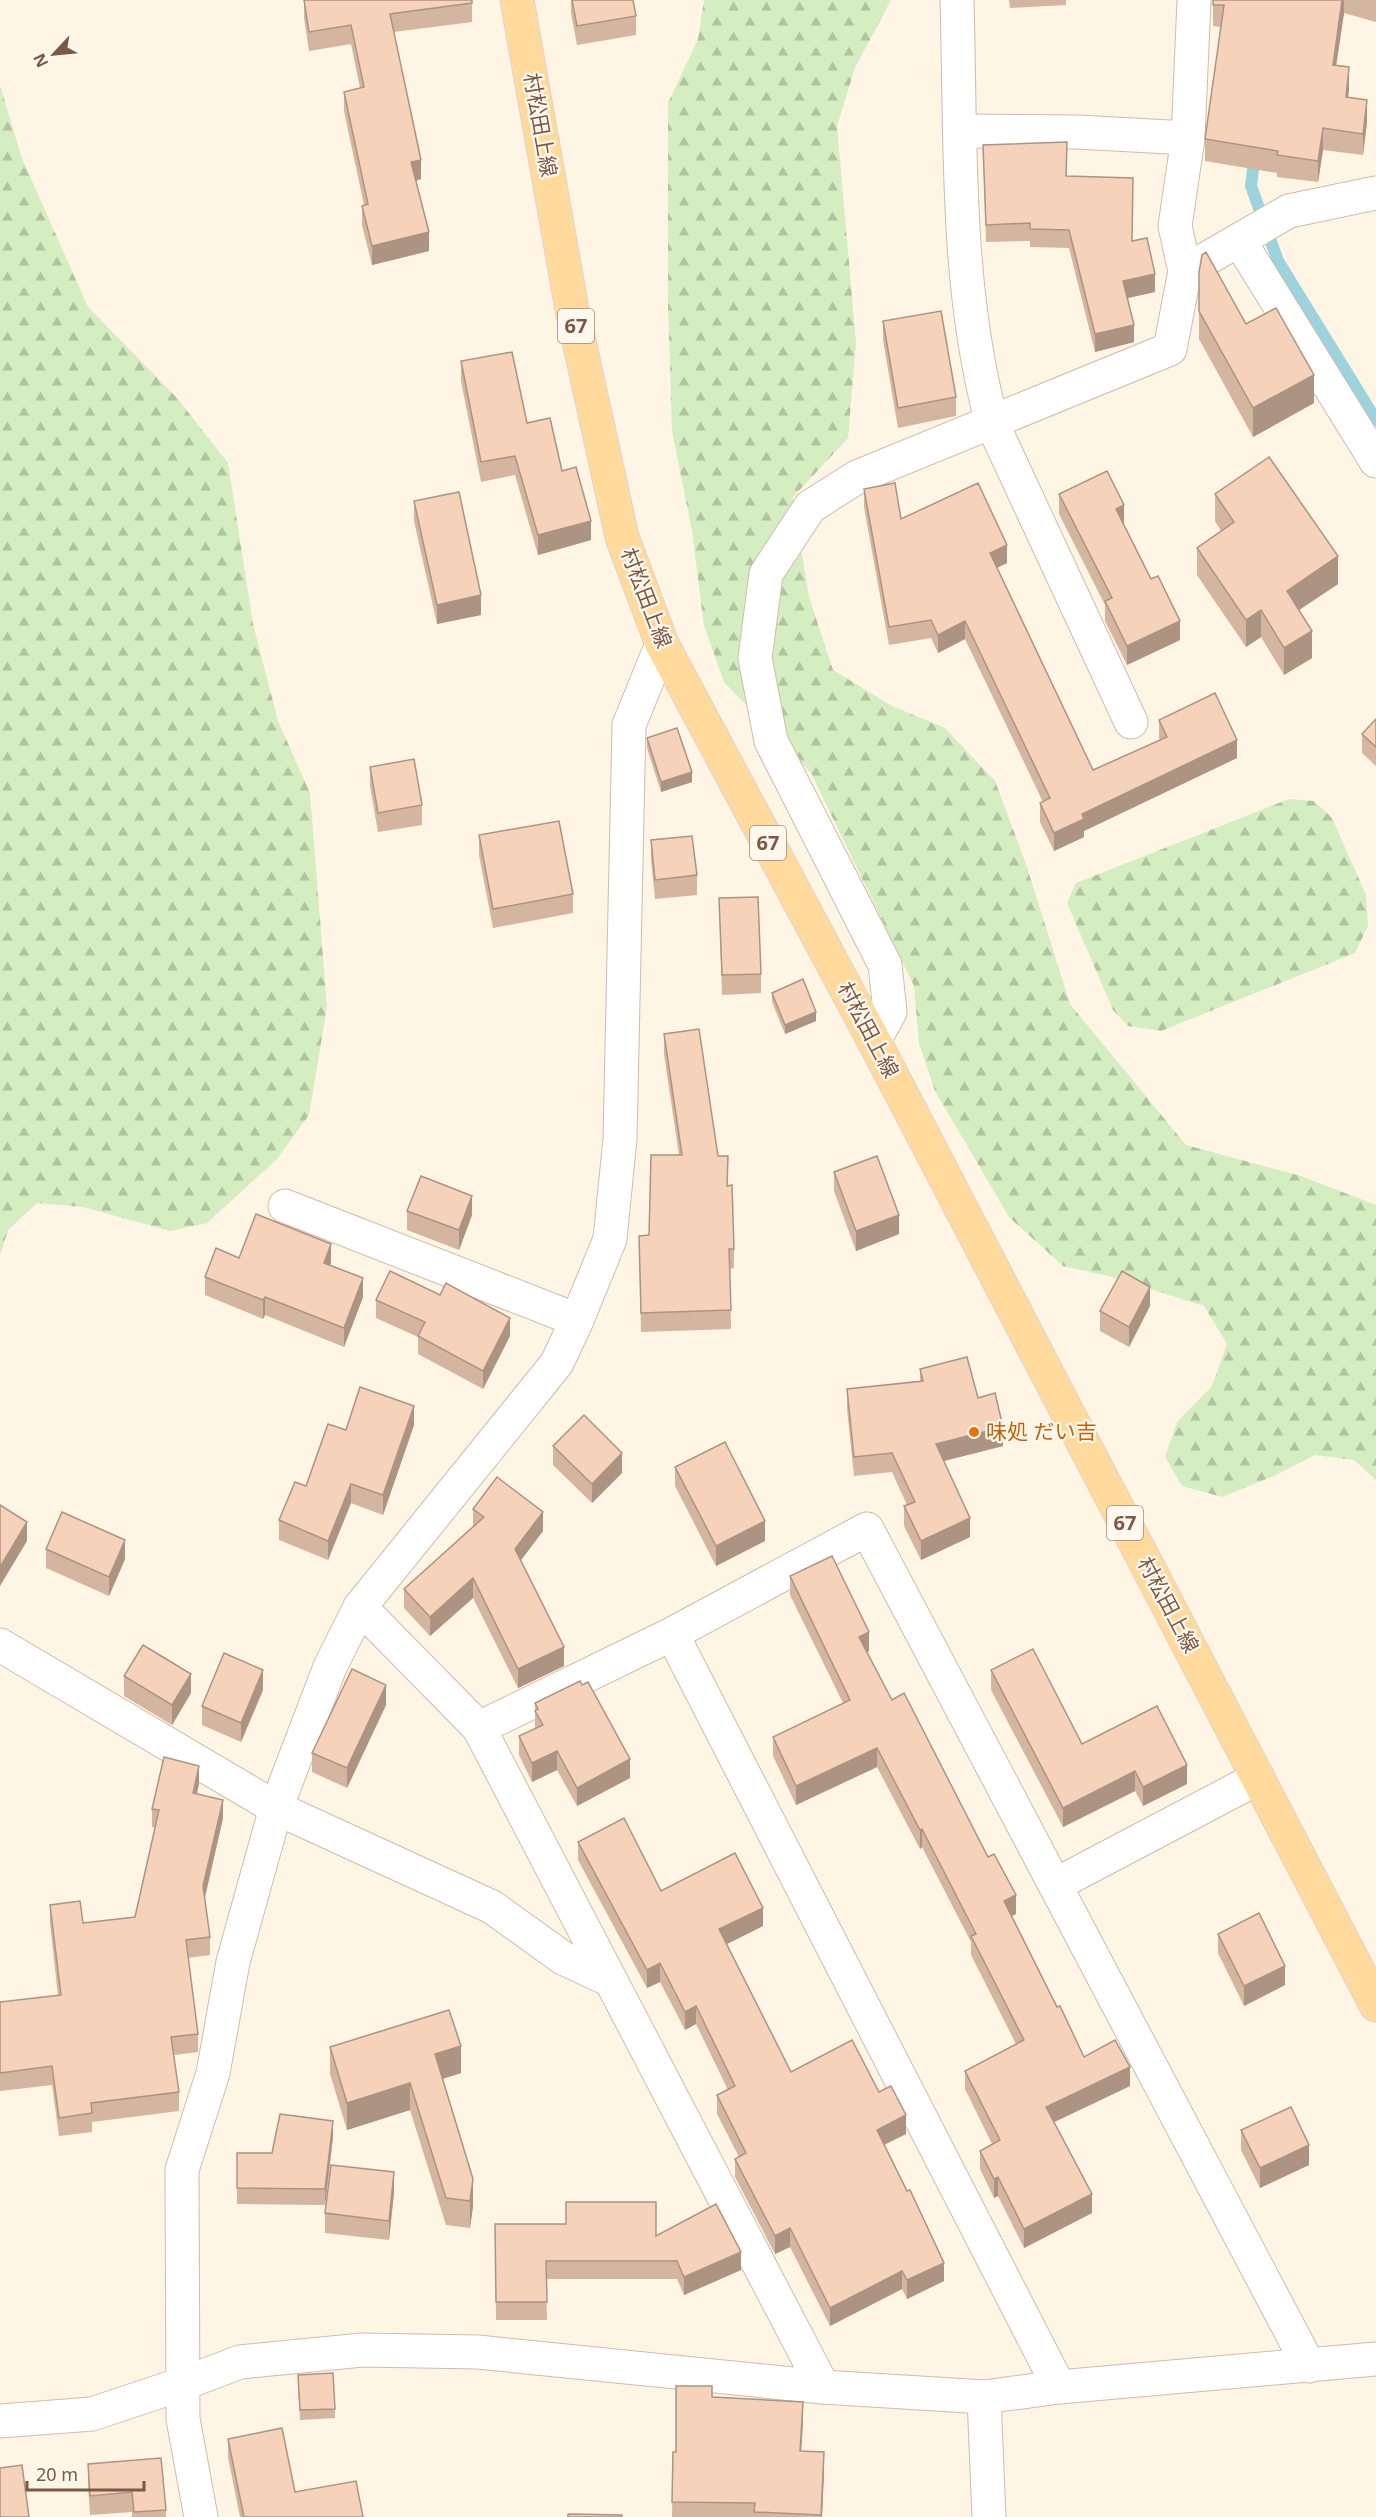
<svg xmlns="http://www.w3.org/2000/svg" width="1376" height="2517" font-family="'Noto Sans','Noto Sans JP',sans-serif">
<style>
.forest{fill:url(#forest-firs)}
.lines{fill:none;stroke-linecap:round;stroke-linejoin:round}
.stream{stroke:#9dd3dd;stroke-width:12}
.minor-casing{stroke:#d2bbaa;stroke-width:35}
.major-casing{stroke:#ddd4cf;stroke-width:35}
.minor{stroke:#fff;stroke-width:33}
.major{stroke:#ffda9c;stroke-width:33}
.wall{fill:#d4b5a0}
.shaded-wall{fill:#ad9382}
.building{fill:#f7d2ba;stroke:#ad9382;stroke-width:1.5}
.food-dot{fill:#e8710a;stroke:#fff8ee;stroke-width:2}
.labels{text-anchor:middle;stroke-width:4.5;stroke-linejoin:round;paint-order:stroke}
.shield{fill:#fff8ee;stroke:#a38979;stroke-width:1.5}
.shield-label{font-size:20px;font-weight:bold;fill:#7b5947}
.street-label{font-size:21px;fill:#7b5947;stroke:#fff8ee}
.food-label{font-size:21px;fill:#c56008;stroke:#fff8ee;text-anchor:start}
</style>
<defs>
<pattern id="forest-firs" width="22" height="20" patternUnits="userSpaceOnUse" patternTransform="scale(1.5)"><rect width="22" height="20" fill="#d4eec2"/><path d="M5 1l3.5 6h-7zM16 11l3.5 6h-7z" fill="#b1c49f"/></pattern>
</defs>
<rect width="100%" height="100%" fill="#fef5e5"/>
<g class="forest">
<polygon points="704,0 891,0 855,68 837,126 856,342 848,438 793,497 809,597 833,670 892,706 945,728 995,781 1026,864 1070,1004 1186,1145 1301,1176 1376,1205 1376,1480 1354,1460 1315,1455 1274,1476 1222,1497 1182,1486 1165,1457 1177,1422 1212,1386 1227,1344 1204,1306 1112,1277 1063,1266 1009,1217 935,1091 919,1043 914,986 811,773 724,682 704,626 692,531 672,431 668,306 668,103 698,39"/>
<polygon points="0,85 21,156 88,307 177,398 228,463 253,624 278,721 310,793 327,1007 309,1115 277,1159 207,1223 170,1231 83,1207 37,1203 8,1230 0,1256"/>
<polygon points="1289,799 1314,801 1332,818 1366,895 1368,926 1355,953 1161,1031 1128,1026 1113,1010 1067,903 1076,883"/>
</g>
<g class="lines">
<polyline class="stream" points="1255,153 1251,186 1278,261 1376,420"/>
<defs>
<g id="minor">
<path d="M 957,0 C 961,141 955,286 992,423 L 1131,722"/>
<polyline points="961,131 1077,132 1188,138"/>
<polyline points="1239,240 1289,211 1376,193"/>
<polyline points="1185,271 1175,226 1188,138 1194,0"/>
<polyline points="874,1041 890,1012 885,965 771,741 755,658 766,574 810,507 857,477 1170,349 1185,271 1239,240 1376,461"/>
<polyline points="285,1206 577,1320"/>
<polyline points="360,1607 479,1728"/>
<polyline points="672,1634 1059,2387"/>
<polyline points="0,1645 276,1808 492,1907 563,1958 610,1980"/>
<polyline points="1055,1885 1258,1778"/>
<polyline points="823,2387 479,1728 672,1634 867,1529 1309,2366"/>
<polyline points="984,2397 989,2517"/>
<polyline points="0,2421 92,2414 182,2384 240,2362 362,2350 478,2352 823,2387 984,2397 1059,2387 1376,2359"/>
<polyline points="201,2517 183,2419 182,2170 213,2073 233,1962 276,1808 330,1667 360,1607 557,1363 577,1320 610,1239 620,1139 629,725 662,644"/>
</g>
<polyline id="major" points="517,0 572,309 622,537 662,644 874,1041 1376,2005"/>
</defs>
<use href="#minor" class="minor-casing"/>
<use href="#major" class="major-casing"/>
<use href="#minor" class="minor"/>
<use href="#major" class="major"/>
</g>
<g class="wall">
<polygon points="304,0 472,3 472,22 394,32 421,179 416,181 429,251 372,265 362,225 362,206 364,205 344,111 344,92 360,88 351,44 309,51 304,18"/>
<polygon points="571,0 633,0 636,16 636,35 577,45 571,13"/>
<polygon points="1009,0 1066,0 1066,5 1010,8"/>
<polygon points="1213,0 1376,0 1376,22 1344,13 1336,65 1349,89 1348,97 1367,122 1363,155 1323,150 1318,182 1277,177 1277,173 1205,161 1205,139 1221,27 1213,26"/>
<polygon points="983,145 1067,176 1132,241 1155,292 1128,298 1134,342 1095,352 1069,248 1030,247 1030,241 986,242"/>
<polygon points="1199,272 1246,324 1314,403 1253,437 1199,339"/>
<polygon points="883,321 956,397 956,416 898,428 883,340"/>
<polygon points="461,361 527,423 562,471 591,540 538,555 515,475 481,482 461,381"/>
<polygon points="864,489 901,519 1007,563 997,568 1093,770 1160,740 1159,738 1159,720 1237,758 1084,831 1084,837 1054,851 1040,822 1040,803 1043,802 965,639 938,653 931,638 889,645 864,507"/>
<polygon points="1059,494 1123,525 1180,640 1127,665 1105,621 1105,605 1059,514"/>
<polygon points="1215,494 1338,584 1299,610 1312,658 1284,675 1261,637 1246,647 1197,575 1197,548 1221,531 1215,521"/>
<polygon points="414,501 481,615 437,624 414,521"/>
<polygon points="1376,719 1376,766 1362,753 1362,734"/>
<polygon points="647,738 692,782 661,792 647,748"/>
<polygon points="370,767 422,805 422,825 378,832 370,786"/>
<polygon points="479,835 573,894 573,913 493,928 479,855"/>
<polygon points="651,840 697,875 697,895 655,899 651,860"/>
<polygon points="719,898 761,974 761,993 722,995"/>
<polygon points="772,993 816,1021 785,1034 772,1002"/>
<polygon points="664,1034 718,1156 727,1186 734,1249 734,1268 730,1269 731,1329 641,1332 639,1236 649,1235 679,1155 664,1054"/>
<polygon points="834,1172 899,1234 856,1251 834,1191"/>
<polygon points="407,1211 472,1215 459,1250 407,1230"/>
<polygon points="239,1258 331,1263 330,1266 363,1297 344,1347 265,1315 263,1319 205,1295 205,1277"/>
<polygon points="376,1300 510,1336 483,1389 418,1354 418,1337 376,1318"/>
<polygon points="1150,1306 1129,1347 1100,1331 1100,1311"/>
<polygon points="920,1369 978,1398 1003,1446 944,1461 970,1537 921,1560 904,1526 904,1506 907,1505 892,1472 854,1476 847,1409 847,1389 920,1381"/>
<polygon points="414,1425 383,1515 351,1503 328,1560 279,1540 279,1520 306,1486 346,1430"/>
<polygon points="553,1446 622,1473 592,1503 553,1465"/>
<polygon points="675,1467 765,1541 716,1566 675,1486"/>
<polygon points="473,1509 543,1531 521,1560 564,1666 518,1688 473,1598 430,1636 404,1608 404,1589 473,1526"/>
<polygon points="46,1549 125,1559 109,1596 46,1568"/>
<polygon points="790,1576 869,1651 867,1652 892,1700 1016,1914 1012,1916 1057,2007 1084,2057 1130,2086 1054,2122 1092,2213 1024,2248 998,2196 994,2198 980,2169 980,2151 992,2144 965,2089 965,2071 1016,2044 971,1955 971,1942 922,1847 920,1849 877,1767 796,1805 773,1756 773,1737 843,1703 790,1595"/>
<polygon points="991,1670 1082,1744 1187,1784 1143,1806 1135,1791 1063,1827 991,1690"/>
<polygon points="124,1676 191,1693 172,1725 124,1696"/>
<polygon points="263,1690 241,1742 202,1725 202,1706"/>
<polygon points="535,1703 630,1778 577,1806 557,1770 532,1782 519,1755 519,1736 535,1728"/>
<polygon points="386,1705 347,1788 312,1772 312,1753"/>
<polygon points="199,1784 196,1794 223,1818 205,1898 210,1937 210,1955 188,1958 198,2034 198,2052 174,2055 179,2092 179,2111 92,2122 92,2132 59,2136 52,2085 0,2091 0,2002 58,1996 50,1923 50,1905 83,1923 135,1917 155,1828 152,1827 152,1809"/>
<polygon points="578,1842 661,1891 763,1926 727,1944 791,2072 879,2092 906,2134 884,2145 944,2281 907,2299 902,2289 830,2326 790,2247 775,2254 735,2177 735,2159 739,2157 717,2114 717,2095 728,2090 696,2024 685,2030 660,1982 647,1988 578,1860"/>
<polygon points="1218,1934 1285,1985 1244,2006 1218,1953"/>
<polygon points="330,2047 461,2073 443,2079 473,2206 470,2228 446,2225 410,2110 347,2130 330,2074"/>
<polygon points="1241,2130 1309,2165 1260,2188 1241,2150"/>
<polygon points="333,2137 325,2205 237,2204 237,2153 272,2153"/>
<polygon points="394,2192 389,2240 325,2233 325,2213"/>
<polygon points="495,2224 656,2236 741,2270 684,2295 677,2279 546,2279 547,2320 496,2320"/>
<polygon points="298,2384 335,2409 335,2418 300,2420"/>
<polygon points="712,2397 803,2422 801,2451 824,2472 822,2517 672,2517 673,2452 676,2452"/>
<polygon points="228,2439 295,2492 363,2517 240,2517 228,2457"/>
<polygon points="88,2464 166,2510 166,2517 132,2517 132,2512 90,2515 88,2484"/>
</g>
<g class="shaded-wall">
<polygon points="1342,0 1344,0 1344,13 1333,87 1333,65"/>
<polygon points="1349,67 1349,89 1346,118 1346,97"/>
<polygon points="1367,100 1367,122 1363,155 1363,134"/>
<polygon points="1323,128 1323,150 1318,182 1318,161"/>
<polygon points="421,160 421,179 411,182 411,162"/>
<polygon points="429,232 429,251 372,265 372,246"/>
<polygon points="1155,274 1155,292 1123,299 1123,281"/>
<polygon points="1134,325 1134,342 1095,352 1095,334"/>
<polygon points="1314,375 1314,403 1253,437 1253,408"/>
<polygon points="1124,505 1124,525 1116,509"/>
<polygon points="591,521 591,540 538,555 538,535"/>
<polygon points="1007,545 1007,563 990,571 990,553"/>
<polygon points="1338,556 1338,584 1287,618 1287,591"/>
<polygon points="481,595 481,615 437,624 437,605"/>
<polygon points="1261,610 1261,637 1246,647 1246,620"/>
<polygon points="965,621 965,639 938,653 938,635"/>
<polygon points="1180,621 1180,640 1127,665 1127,646"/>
<polygon points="1312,631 1312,658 1284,675 1284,648"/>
<polygon points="1237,740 1237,758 1084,831 1084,837 1054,851 1054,833 1082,814"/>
<polygon points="692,772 692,782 661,792 661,782"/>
<polygon points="816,1012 816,1021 785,1034 785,1025"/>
<polygon points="472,1196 472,1215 459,1250 459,1230"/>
<polygon points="899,1215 899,1234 856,1251 856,1231"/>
<polygon points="331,1244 331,1263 324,1282 324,1263"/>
<polygon points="363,1278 363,1297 344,1347 344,1328"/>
<polygon points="1150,1287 1150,1306 1129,1347 1129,1327"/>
<polygon points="265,1297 265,1315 263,1319 263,1300"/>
<polygon points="510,1318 510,1336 483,1389 483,1371"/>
<polygon points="414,1406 414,1425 383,1515 383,1495"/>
<polygon points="1003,1427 1003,1446 936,1463 936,1444"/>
<polygon points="622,1453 622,1473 592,1503 592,1484"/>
<polygon points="351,1484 351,1503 328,1560 328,1541"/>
<polygon points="543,1512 543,1531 515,1568 515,1549"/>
<polygon points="970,1518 970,1537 921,1560 921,1541"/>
<polygon points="765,1521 765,1541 716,1566 716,1546"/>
<polygon points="27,1522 27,1541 0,1586 0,1567"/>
<polygon points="125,1540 125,1559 109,1596 109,1577"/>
<polygon points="473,1578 473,1598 430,1636 430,1617"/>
<polygon points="869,1632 869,1651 859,1656 859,1637"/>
<polygon points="564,1647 564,1666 518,1688 518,1669"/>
<polygon points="263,1670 263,1690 241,1742 241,1723"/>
<polygon points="191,1674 191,1693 172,1725 172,1705"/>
<polygon points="386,1685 386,1705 347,1788 347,1768"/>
<polygon points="877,1748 877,1767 796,1805 796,1786"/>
<polygon points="557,1751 557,1770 532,1782 532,1763"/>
<polygon points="630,1759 630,1778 577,1806 577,1788"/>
<polygon points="1187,1765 1187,1784 1143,1806 1143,1787"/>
<polygon points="199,1766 199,1784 193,1811 193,1793"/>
<polygon points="1135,1771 1135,1791 1063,1827 1063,1808"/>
<polygon points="223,1800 223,1818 203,1905 203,1886"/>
<polygon points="922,1829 922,1847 920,1849 920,1830"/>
<polygon points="1016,1895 1016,1914 1004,1920 1004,1901"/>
<polygon points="763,1908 763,1926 719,1948 719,1929"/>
<polygon points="660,1963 660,1982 647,1988 647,1970"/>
<polygon points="1285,1966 1285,1985 1244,2006 1244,1986"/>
<polygon points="696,2006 696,2024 685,2030 685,2012"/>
<polygon points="461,2046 461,2073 435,2081 435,2054"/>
<polygon points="1130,2067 1130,2086 1046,2126 1046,2107"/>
<polygon points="410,2083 410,2110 347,2130 347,2103"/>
<polygon points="906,2115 906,2134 877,2148 877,2130"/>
<polygon points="333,2121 333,2137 325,2205 325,2189"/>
<polygon points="1309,2145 1309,2165 1260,2188 1260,2168"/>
<polygon points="394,2172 394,2192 389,2240 389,2221"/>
<polygon points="998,2177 998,2196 994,2198 994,2179"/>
<polygon points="473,2179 473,2206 470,2228 470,2201"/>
<polygon points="1092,2194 1092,2213 1024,2248 1024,2229"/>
<polygon points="790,2228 790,2247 775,2254 775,2236"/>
<polygon points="741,2252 741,2270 684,2295 684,2277"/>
<polygon points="944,2263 944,2281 907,2299 907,2280"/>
<polygon points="902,2271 902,2289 830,2326 830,2308"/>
<polygon points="803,2402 803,2422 800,2470 800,2451"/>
<polygon points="824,2452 824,2472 822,2517 821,2517"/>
</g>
<g class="building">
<polygon points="304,0 472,0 472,3 390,14 421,160 411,162 429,232 372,246 362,206 368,204 344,92 364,87 351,25 309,32"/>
<polygon points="572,0 633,0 636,16 577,26"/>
<polygon points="1213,0 1342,0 1333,65 1349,67 1346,97 1367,100 1363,134 1323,128 1318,161 1277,155 1278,151 1205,139 1224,5 1213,5"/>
<polygon points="1067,142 1066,176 1133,178 1132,241 1147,238 1155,274 1123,281 1134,325 1095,334 1069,230 1030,229 1030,223 986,225 983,145"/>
<polygon points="1206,252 1246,324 1276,308 1314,375 1253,408 1199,311 1199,272 1202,255"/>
<polygon points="941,311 956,397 898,408 883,321"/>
<polygon points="512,352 527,423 550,418 562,471 576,467 591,521 538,535 515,456 481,462 461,361"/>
<polygon points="1269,457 1338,556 1287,591 1312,631 1284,648 1261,610 1246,620 1197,548 1234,522 1215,494"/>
<polygon points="1107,471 1124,505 1116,509 1151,579 1158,576 1180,621 1127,646 1105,601 1112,598 1059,494"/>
<polygon points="895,483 901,519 978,483 1007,545 990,553 1093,770 1167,737 1159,720 1215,693 1237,740 1082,814 1084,819 1054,833 1040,803 1050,798 965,621 938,635 931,620 889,627 864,489"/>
<polygon points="459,492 481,595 437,605 414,501"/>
<polygon points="1376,719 1376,747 1362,734"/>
<polygon points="677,728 692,772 661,782 647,738"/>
<polygon points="414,759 422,805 378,813 370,767"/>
<polygon points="559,821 573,894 493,909 479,835"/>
<polygon points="692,836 697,875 655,880 651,840"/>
<polygon points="758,897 761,974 722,975 719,898"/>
<polygon points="803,979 816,1012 785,1025 772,993"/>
<polygon points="699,1029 718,1156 728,1156 727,1186 732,1185 734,1249 729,1249 731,1310 641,1313 639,1236 649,1235 651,1155 682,1155 664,1034"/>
<polygon points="877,1156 899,1215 856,1231 834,1172"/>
<polygon points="421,1176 472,1196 459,1230 407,1211"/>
<polygon points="256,1214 331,1244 324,1263 363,1278 344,1328 265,1297 263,1300 205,1277 216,1248 239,1258"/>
<polygon points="390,1271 440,1295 446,1283 510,1318 483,1371 418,1336 425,1322 376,1300"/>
<polygon points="1122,1271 1150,1287 1129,1327 1100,1311"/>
<polygon points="967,1357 978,1398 995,1393 1003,1427 936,1444 970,1518 921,1541 904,1506 915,1502 892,1453 854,1457 847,1389 923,1381 920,1369"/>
<polygon points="360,1387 414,1406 383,1495 351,1484 328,1541 279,1520 295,1482 306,1486 328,1424 346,1430"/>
<polygon points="584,1415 622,1453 592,1484 553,1446"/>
<polygon points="725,1442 765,1521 716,1546 675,1467"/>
<polygon points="497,1477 543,1512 515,1549 564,1647 518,1669 473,1578 430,1617 404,1589 484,1517 473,1509"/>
<polygon points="0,1505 27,1522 0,1567"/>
<polygon points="62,1512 125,1540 109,1577 46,1549"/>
<polygon points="832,1556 869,1632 859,1637 892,1700 904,1693 988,1857 994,1854 1016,1895 1004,1901 1057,2007 1060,2006 1084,2057 1115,2040 1130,2067 1046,2107 1092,2194 1024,2229 998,2177 994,2179 980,2151 1000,2140 965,2071 1024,2040 971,1936 976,1934 922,1829 920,1830 877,1748 796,1786 773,1737 850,1700 790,1576"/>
<polygon points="143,1645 191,1674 172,1705 124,1676"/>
<polygon points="1033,1649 1082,1744 1157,1706 1187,1765 1143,1787 1135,1771 1063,1808 991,1670"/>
<polygon points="224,1653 263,1670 241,1723 202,1706"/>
<polygon points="352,1669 386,1685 347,1768 312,1753"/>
<polygon points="580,1681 582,1685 588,1682 630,1759 577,1788 557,1751 532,1763 519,1736 543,1725 535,1711 538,1709 535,1703"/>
<polygon points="164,1757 199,1766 193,1793 223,1800 203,1886 210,1937 186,1940 198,2034 171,2037 179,2092 91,2103 92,2113 59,2118 52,2066 0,2073 0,2002 61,1995 50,1905 80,1901 83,1923 135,1917 159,1810 152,1809"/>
<polygon points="624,1818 661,1891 735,1853 763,1908 719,1929 791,2072 852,2040 879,2092 891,2086 906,2115 877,2130 907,2191 910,2190 944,2263 907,2280 902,2271 830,2308 790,2228 775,2236 735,2159 746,2153 717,2095 735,2086 696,2006 685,2012 660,1963 647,1970 578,1842"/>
<polygon points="1259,1913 1285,1966 1244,1986 1218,1934"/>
<polygon points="449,2010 461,2046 435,2054 473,2179 470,2201 446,2198 410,2083 347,2103 330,2047"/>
<polygon points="1291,2107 1309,2145 1260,2168 1241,2130"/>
<polygon points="280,2114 333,2121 325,2189 237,2188 237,2153 272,2153"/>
<polygon points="331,2165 394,2172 389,2221 325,2213"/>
<polygon points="566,2202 656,2202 656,2236 716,2204 741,2252 684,2277 677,2261 546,2261 547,2302 496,2302 495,2224 566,2224"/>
<polygon points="333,2373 335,2409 300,2410 298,2375"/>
<polygon points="676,2386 712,2386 712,2397 803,2402 800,2451 824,2452 821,2515 754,2512 755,2503 672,2502 673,2452 676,2452"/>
<polygon points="282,2428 295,2492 356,2481 363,2517 244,2517 228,2439"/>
<polygon points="161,2458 166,2510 134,2512 132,2492 90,2496 88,2464"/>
<polygon points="22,2465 29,2517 0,2517 0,2468"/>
<polygon points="568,2514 622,2515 622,2517 568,2517"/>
</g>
<circle class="food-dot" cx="974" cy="1432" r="6"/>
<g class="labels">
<g class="shield">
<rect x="558" y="309" width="36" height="34" rx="4.5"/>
<rect x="750" y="826" width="36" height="34" rx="4.5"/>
<rect x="1107" y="1506" width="36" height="34" rx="4.5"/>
</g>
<g class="shield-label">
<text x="576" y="333">67</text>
<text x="768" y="850">67</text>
<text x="1125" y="1530">67</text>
</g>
<g class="street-label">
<text transform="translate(540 125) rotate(80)" y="7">村松田上線</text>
<text transform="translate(646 598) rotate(69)" y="7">村松田上線</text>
<text transform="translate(868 1030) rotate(62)" y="7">村松田上線</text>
<text transform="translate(1168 1605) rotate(62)" y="7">村松田上線</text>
</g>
<g class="food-label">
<text x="986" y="1439">味処 だい吉</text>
</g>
</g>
<g transform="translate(54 54) rotate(244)" stroke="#fff8ee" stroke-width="4.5" paint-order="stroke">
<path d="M0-4.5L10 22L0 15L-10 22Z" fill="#7b5947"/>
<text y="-9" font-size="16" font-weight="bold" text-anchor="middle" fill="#7b5947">N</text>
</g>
<path d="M27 2481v9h117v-9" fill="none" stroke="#7b5947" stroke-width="3"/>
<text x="36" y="2481" font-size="18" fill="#7b5947" stroke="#fff8ee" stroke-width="4.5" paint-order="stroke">20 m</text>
</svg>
